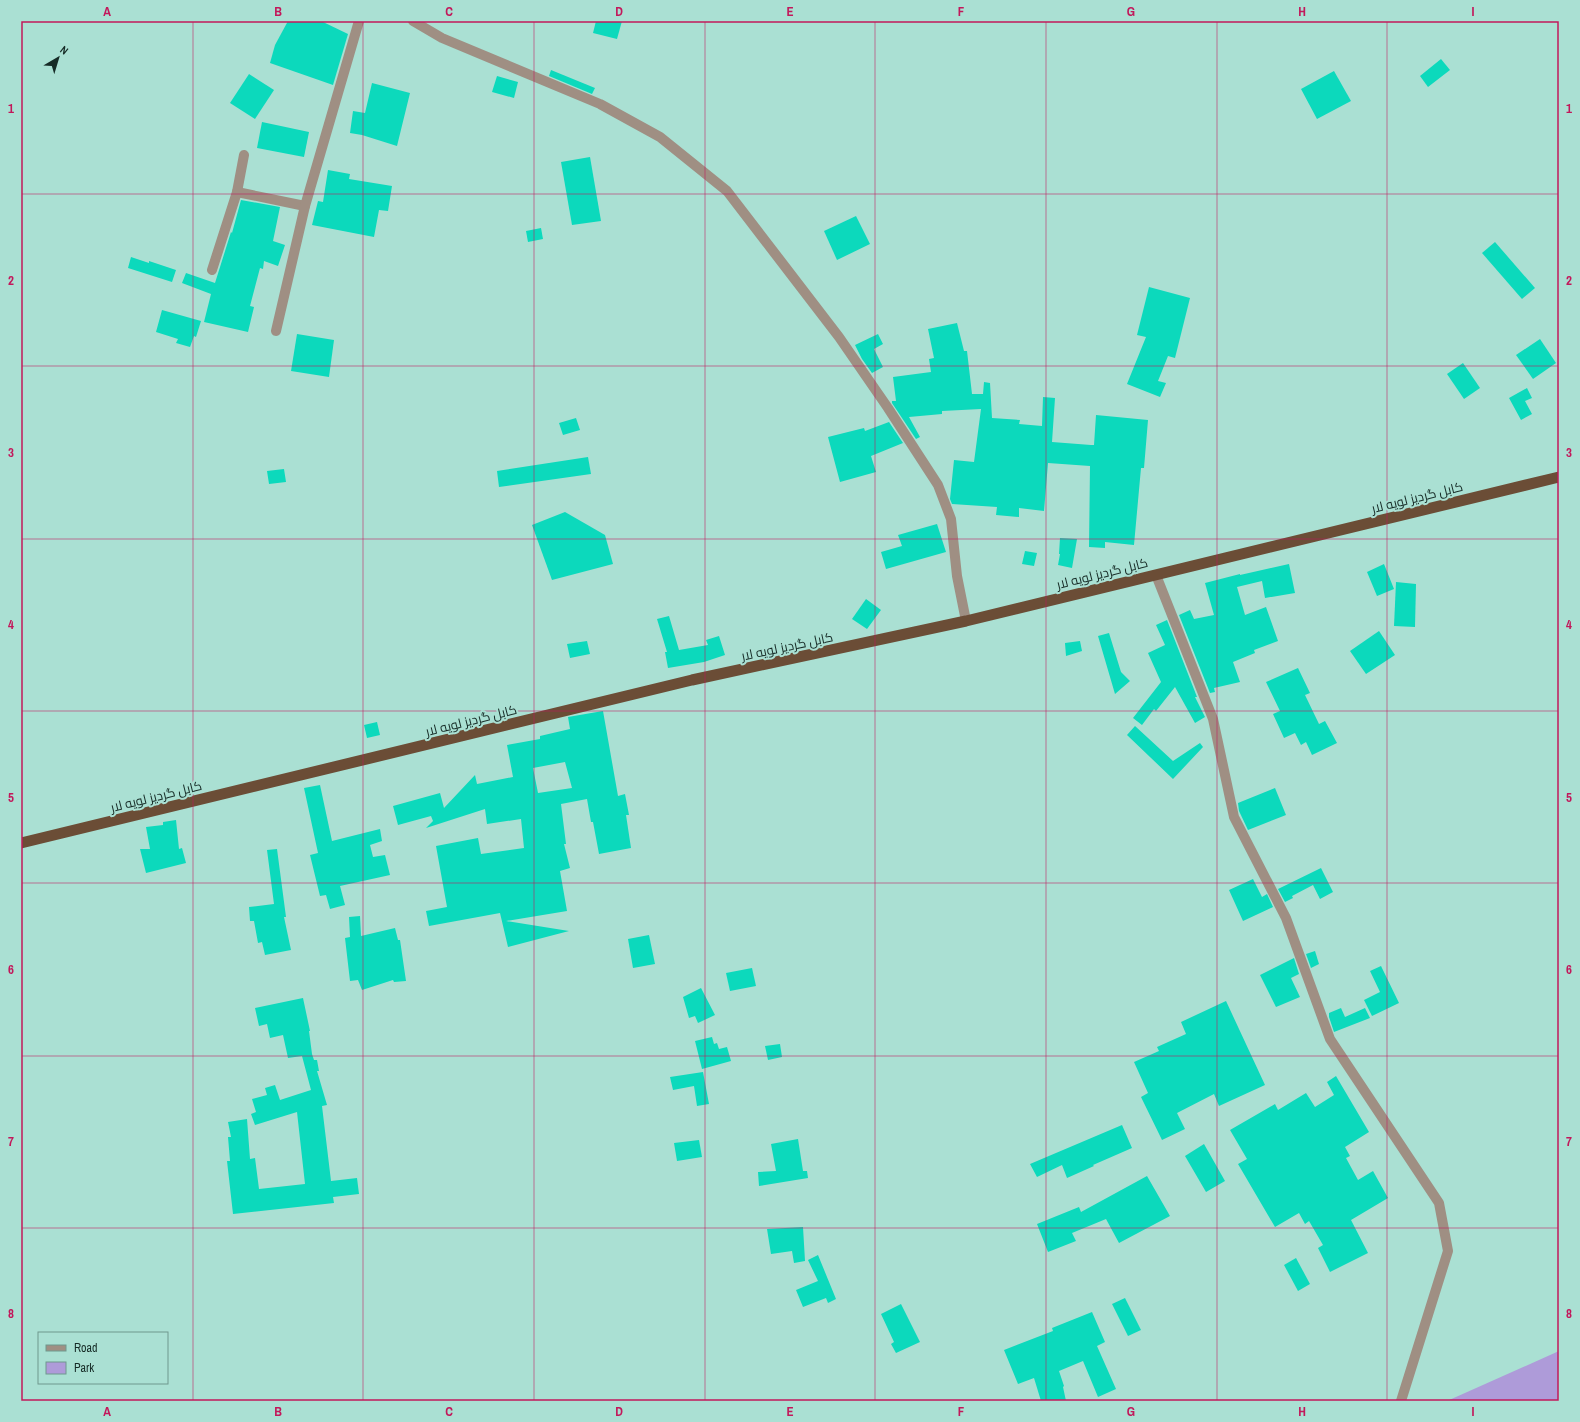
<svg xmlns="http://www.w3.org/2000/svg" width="1580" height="1422" font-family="'Archivo Narrow',Cairo,sans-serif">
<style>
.green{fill:#ae9bd9}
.building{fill:#0cd9bc;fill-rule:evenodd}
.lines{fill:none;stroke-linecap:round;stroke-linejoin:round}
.minor{stroke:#9f8f83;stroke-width:10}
.tertiary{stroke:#9f8f83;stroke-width:10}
.trunk{stroke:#6b4d36;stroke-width:11}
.grid{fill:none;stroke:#c2185b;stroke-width:1;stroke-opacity:0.55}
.labels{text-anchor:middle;stroke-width:4;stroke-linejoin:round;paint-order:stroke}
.street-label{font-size:13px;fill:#162b26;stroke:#aae0d3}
.neatline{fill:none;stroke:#c2185b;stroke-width:1.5}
.grid-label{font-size:13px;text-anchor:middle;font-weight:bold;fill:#c2185b}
</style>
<rect width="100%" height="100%" fill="#aae0d3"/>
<polygon class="green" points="1559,1351 1559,1401 1447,1401"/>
<g class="building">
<polygon points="288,21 321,21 348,34 333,85 270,63 275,45"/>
<polygon points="596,21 622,21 617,39 593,33"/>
<polygon points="1441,59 1450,70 1428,87 1420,76"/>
<polygon points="551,70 595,88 592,94 549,76"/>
<polygon points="1334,71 1351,101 1317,119 1301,89"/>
<polygon points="249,74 274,90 255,119 230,103"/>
<polygon points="497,76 518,82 514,98 492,92"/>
<polygon points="372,83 410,93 397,146 362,135 350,133 353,111 365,113"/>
<polygon points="262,122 309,132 304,157 257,148"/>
<polygon points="590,157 601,221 572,225 561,162"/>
<polygon points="328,170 350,174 349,179 392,186 388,211 379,210 374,237 312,225 318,201 323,202"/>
<polygon points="241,200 280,207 273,241 285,245 278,266 264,261 263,269 260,268 250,306 254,307 248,332 204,322 211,294 182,283 186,273 215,283 231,232 232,233"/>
<polygon points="856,216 870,244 837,260 824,231"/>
<polygon points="541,228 543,239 528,242 526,231"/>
<polygon points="1495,242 1535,288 1522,299 1482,253"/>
<polygon points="131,257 149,263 149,261 176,270 172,282 128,268"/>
<polygon points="1149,287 1190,298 1175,358 1168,356 1158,381 1166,383 1160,397 1127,384 1146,337 1137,335"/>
<polygon points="162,310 201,321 196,337 194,336 190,347 176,343 178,339 156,332"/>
<polygon points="957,323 964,351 967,351 972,394 983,394 984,382 990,383 992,418 1020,420 1019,424 1042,426 1043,397 1055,398 1052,442 1091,445 1094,445 1096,415 1148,420 1144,468 1141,468 1134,545 1105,542 1105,548 1089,547 1090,466 1048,463 1044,511 1019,508 1019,517 996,515 997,507 952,504 950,499 954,460 974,462 981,409 942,411 942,414 909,417 920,437 916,439 892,403 892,401 896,401 893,377 931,372 929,359 934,358 928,329"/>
<polygon points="297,334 334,340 329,377 291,371"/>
<polygon points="878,334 883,344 874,349 883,367 872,373 862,359 855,345"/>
<polygon points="1540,339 1556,363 1533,379 1516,355"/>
<polygon points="1463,363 1480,388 1464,399 1447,374"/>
<polygon points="1527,388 1532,398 1525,401 1532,414 1521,420 1509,398"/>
<polygon points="576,418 580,430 563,435 559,423"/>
<polygon points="889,422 903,443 871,456 876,472 840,482 828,437 864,428 865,431"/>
<polygon points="588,457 591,474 499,487 497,471"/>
<polygon points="284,469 286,482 269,484 267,471"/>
<polygon points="565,512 605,535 613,564 552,580 532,525"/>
<polygon points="937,524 946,552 886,569 881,552 902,546 898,535"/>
<polygon points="1060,538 1077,539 1072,568 1058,565 1060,554 1059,554"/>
<polygon points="1025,551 1037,553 1034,566 1022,564"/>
<polygon points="1289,564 1295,593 1265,598 1262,581 1237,587 1245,615 1266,607 1278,641 1254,650 1255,653 1233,662 1240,682 1214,688 1215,692 1210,693 1179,615 1190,610 1194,619 1214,615 1205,583 1240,574 1240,575"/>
<polygon points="1384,564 1394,589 1377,596 1367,572"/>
<polygon points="1396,582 1416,584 1415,627 1394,626"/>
<polygon points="866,599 881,610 867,629 852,619"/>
<polygon points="669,616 679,650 708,645 706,640 719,636 725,655 704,662 668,668 665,652 667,652 657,619"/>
<polygon points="1167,620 1197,697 1195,697 1205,717 1195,723 1175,687 1156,711 1154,709 1142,725 1133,718 1161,682 1148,653 1165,645 1156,625"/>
<polygon points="1379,631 1395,655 1366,674 1350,651"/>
<polygon points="1109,633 1121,672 1130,681 1115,694 1098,636"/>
<polygon points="587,641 590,654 570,658 567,644"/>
<polygon points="1080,641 1082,651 1066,656 1065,643"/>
<polygon points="1298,668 1310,693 1305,695 1319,724 1325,721 1337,743 1312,755 1306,742 1301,745 1295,733 1284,738 1273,714 1280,711 1266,682"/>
<path d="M 603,711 L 618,796 L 625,794 L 629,815 L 626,815 L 631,848 L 599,854 L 593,822 L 591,822 L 587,799 L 561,804 L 566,844 L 564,844 L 570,868 L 560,871 L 567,911 L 506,921 L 569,931 L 508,947 L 500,913 L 429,926 L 426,911 L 447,907 L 436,846 L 478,838 L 481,854 L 524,848 L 521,819 L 487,824 L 485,809 L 426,828 L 433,821 L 431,816 L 398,825 L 393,806 L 440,793 L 444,808 L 475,775 L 477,784 L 513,777 L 507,745 L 540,739 L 540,736 L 570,729 L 568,717 ZM 565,762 L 572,788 L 538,793 L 533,768 Z"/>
<polygon points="377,722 380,735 367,738 364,725"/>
<polygon points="1135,726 1173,761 1200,743 1203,747 1173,779 1127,735"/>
<polygon points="320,785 332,841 380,829 382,841 370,845 373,857 385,855 390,875 340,886 345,905 330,909 326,895 320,896 310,855 318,853 304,788"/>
<polygon points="1275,788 1286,815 1248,830 1239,811 1238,803"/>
<polygon points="176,820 179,849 182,848 186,863 146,873 140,849 150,849 146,827 163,825 163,822"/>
<polygon points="277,849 286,917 284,917 291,950 265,955 262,942 258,943 254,921 250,921 249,907 274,904 267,850"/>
<polygon points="1321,868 1333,892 1320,899 1313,885 1292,896 1293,898 1285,902 1278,889"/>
<polygon points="1253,879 1262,897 1267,894 1273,907 1243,921 1229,890"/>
<polygon points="360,916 361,936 395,928 398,940 400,940 406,981 394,982 393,980 362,990 358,980 350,981 345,938 350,937 349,917"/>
<polygon points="649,935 655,964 633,968 628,939"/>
<polygon points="1315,951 1319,964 1311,968 1306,954"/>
<polygon points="1294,958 1299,974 1291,978 1300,997 1276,1007 1260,975"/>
<polygon points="1381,966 1399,1003 1372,1016 1364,1000 1380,992 1370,971"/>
<polygon points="752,968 756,986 730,991 726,973"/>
<polygon points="701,988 715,1015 698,1023 695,1016 689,1018 683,997"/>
<polygon points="303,998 310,1031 309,1031 312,1054 314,1060 317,1060 319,1071 317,1071 327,1105 322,1106 331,1181 357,1178 359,1194 333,1197 334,1203 233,1214 227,1161 230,1161 228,1137 231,1137 228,1122 247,1119 250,1159 255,1158 259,1189 305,1184 297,1112 255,1125 251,1114 256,1112 252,1099 267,1095 265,1088 275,1085 280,1100 311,1090 302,1056 288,1058 283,1035 270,1038 267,1024 259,1026 255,1008"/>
<polygon points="1226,1001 1265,1085 1219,1106 1214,1094 1177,1113 1185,1129 1162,1140 1141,1097 1148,1093 1134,1062 1159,1051 1157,1047 1186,1034 1181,1022"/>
<polygon points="1341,1008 1345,1017 1365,1008 1370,1018 1334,1032 1329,1017 1329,1013"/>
<polygon points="712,1037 714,1044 717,1043 719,1049 727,1047 731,1061 702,1069 695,1041"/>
<polygon points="780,1044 782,1057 768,1060 765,1046"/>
<polygon points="703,1072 709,1104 697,1106 694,1086 673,1090 670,1077"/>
<polygon points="1336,1076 1369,1132 1345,1147 1350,1156 1346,1158 1358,1180 1373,1171 1388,1198 1351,1220 1368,1253 1330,1272 1318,1248 1323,1245 1309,1221 1305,1224 1299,1213 1275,1227 1238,1164 1247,1159 1230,1130 1275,1104 1278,1110 1306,1093 1315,1107 1334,1095 1327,1082"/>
<polygon points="1122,1125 1132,1148 1093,1165 1094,1166 1067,1178 1062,1165 1037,1177 1030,1164"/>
<polygon points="798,1139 803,1171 807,1171 808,1178 759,1186 758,1172 776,1171 771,1144"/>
<polygon points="699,1140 702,1157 677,1161 674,1143"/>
<polygon points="1204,1144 1225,1181 1206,1192 1185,1156"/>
<polygon points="1147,1176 1170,1216 1119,1243 1106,1219 1072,1233 1076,1241 1048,1252 1037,1224 1079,1207 1081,1212"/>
<polygon points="803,1227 805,1261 794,1263 792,1251 771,1254 767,1229"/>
<polygon points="818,1255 836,1299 828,1303 826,1298 803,1307 796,1290 818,1281 808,1260"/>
<polygon points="1296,1258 1310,1284 1298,1291 1284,1265"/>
<polygon points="1125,1298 1141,1330 1128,1336 1112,1304"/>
<polygon points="901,1304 920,1342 896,1353 891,1344 894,1342 881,1314"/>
<polygon points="1092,1312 1105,1342 1097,1346 1116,1389 1098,1397 1083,1361 1059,1371 1064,1386 1063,1387 1066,1401 1041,1401 1034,1378 1018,1384 1004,1350 1053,1331 1052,1328"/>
</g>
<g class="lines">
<g class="minor">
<polyline points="237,192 305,206"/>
<polyline points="212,270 237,192 244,155"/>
<polyline points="276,331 305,206 359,21"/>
<polyline points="1156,575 1213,719 1234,817 1286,918 1330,1039 1439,1203 1448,1251 1401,1401"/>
</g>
<polyline class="tertiary" points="413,21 442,38 600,104 660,137 727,191 839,337 888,408 938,485 951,519 957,576 966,621"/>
<polyline class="trunk" points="21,843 692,680 966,621 1559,477"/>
</g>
<path class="grid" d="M 193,21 L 193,1401M 363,21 L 363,1401M 534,21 L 534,1401M 705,21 L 705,1401M 875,21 L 875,1401M 1046,21 L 1046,1401M 1217,21 L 1217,1401M 1387,21 L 1387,1401M 21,194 L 1559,194M 21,366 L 1559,366M 21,539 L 1559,539M 21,711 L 1559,711M 21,883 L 1559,883M 21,1056 L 1559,1056M 21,1228 L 1559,1228"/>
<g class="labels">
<g class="street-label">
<text transform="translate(1417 497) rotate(-14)" y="5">کابل گردیز لویه لار</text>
<text transform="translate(1102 573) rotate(-14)" y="5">کابل گردیز لویه لار</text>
<text transform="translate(787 646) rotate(-12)" y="5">کابل گردیز لویه لار</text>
<text transform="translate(471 720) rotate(-14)" y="5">کابل گردیز لویه لار</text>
<text transform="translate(156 796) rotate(-14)" y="5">کابل گردیز لویه لار</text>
</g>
</g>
<rect width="1580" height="1422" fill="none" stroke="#aae0d3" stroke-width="44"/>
<rect x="38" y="1332" width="130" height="52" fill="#aae0d3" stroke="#6f988e"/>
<rect x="46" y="1345" width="20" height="6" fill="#9f8f83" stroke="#6f988e"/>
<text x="74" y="1352" font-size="12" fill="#162b26">Road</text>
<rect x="46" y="1362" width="20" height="12" fill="#ae9bd9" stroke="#6f988e"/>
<text x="74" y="1372" font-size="12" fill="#162b26">Park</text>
<g transform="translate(58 58) rotate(38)" stroke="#aae0d3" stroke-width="3" paint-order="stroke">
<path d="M0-3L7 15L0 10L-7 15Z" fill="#162b26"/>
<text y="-6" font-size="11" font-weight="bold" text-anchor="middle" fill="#162b26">N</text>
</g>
<rect x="22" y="22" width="1536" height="1378" class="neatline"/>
<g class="grid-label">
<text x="107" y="16">A</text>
<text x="278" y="16">B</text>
<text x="449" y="16">C</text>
<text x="619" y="16">D</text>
<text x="790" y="16">E</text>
<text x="961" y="16">F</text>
<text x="1131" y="16">G</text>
<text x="1302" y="16">H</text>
<text x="1473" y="16">I</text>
<text x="11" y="113">1</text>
<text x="1569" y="113">1</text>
<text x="11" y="285">2</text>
<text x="1569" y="285">2</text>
<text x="11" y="457">3</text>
<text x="1569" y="457">3</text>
<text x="11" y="629">4</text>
<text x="1569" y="629">4</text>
<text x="11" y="802">5</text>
<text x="1569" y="802">5</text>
<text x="11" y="974">6</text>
<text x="1569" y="974">6</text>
<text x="11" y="1146">7</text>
<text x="1569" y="1146">7</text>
<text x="11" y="1318">8</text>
<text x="1569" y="1318">8</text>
<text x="107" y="1416">A</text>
<text x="278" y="1416">B</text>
<text x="449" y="1416">C</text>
<text x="619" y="1416">D</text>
<text x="790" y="1416">E</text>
<text x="961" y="1416">F</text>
<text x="1131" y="1416">G</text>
<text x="1302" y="1416">H</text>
<text x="1473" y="1416">I</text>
</g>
</svg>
